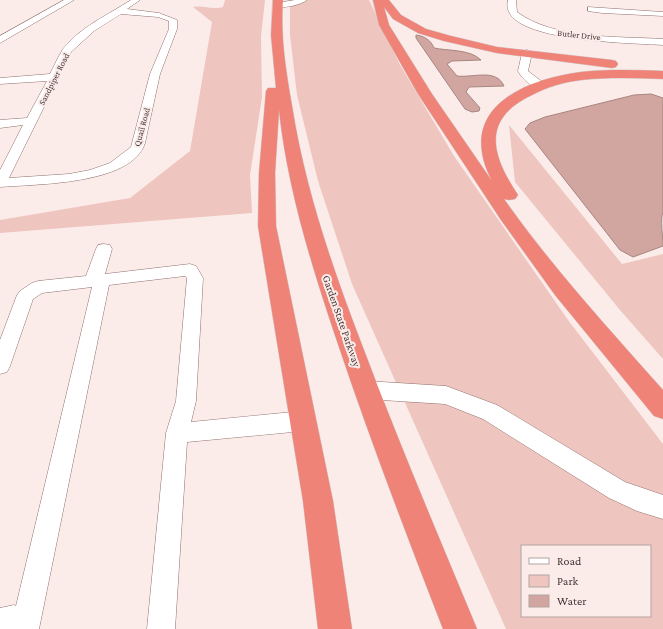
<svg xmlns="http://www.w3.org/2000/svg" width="663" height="629" font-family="'Crimson Pro',serif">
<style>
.green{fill:#efc5bf;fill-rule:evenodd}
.water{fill:#d1a6a0;stroke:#a78580}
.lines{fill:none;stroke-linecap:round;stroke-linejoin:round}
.minor-casing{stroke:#90706c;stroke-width:1}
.highway-casing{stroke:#cfcbcb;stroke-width:1}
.minor{fill:#fff;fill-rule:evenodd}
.highway{fill:#f08378;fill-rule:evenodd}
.labels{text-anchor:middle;stroke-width:4;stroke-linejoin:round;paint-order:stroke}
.far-street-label{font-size:9px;fill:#463836;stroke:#fbecea}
.street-label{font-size:11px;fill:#463836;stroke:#fbecea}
</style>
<rect width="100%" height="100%" fill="#fbecea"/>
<g class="green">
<path d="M 225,0 L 265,0 L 261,36 L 262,97 L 250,175 L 252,213 L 0,233 L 0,220 L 130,198 L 190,151 L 212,22 L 193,7 C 204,5 211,10 223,7 Z"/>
<path d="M 290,0 L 369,0 L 399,63 L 454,156 L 568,320 L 663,444 L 663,629 L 506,629 L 352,284 L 318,181 L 297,95 L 290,35 ZM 522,546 L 650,546 L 650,616 L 522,616 Z"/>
<polygon points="509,125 622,264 663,254 663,359 620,310 515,182"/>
</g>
<g class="water">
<path d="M 416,35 C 424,36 431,40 434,48 C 448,51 470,49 481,60 L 452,61 L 447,64 L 457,76 C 473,78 496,68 504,86 L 469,87 L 466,92 L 480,108 L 479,111 L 472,112 L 465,109 L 416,38 Z"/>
<path d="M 651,94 L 663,98 L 663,212 C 660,219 663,237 663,246 L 633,257 L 620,250 L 525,129 L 530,123 L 545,117 L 634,95 Z"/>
</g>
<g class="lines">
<defs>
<g id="minor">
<polygon points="64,0 74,0 0,43 0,36"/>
<path d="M 131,0 L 140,0 L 127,9 L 159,13 L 177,20 L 177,29 L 160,74 L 145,143 C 132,185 36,184 0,187 L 0,170 L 23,125 L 0,128 L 0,120 L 27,118 L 47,81 L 0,84 L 0,78 L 50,74 C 54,66 58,57 63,49 C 80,27 108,15 131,0 ZM 121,14 L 158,17 L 169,21 L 169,29 L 150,74 L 131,147 L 110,163 L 90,170 L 69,174 L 9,178 L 71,52 L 94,31 Z"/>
<path d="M 295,0 L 307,0 C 301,5 280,10 273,5 L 277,3 Z"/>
<path d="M 508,0 L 516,0 L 517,12 C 555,40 617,36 663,39 L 663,45 C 633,43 523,42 509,12 C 507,8 507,4 508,0 Z"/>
<polygon points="588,7 663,12 663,16 602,13 588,11"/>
<path d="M 527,50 L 532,53 L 528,71 L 545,84 L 546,86 L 545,88 C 535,91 522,79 518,71 L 522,53 Z"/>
<polygon points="104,244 110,245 112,249 105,274 190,264 196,266 203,278 196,401 191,422 303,411 311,414 314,421 311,428 303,431 187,442 175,629 147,629 166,433 176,401 187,278 185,276 109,285 39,629 0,629 0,608 14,605 16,606 92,287 42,293 33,299 10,366 7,372 0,374 0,340 17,295 20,291 32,283 38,281 86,276 96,249 98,245"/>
<polygon points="366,381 446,386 497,405 625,482 663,495 663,519 637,511 609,498 483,419 445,404 366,399 359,396 356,390 359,384"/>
</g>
<g id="highway">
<path d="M 273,0 L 283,0 C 280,36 286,71 292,106 C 305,188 332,267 362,345 C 398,441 438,535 477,629 L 443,629 C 407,536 371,442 339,347 C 313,270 288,192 279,110 L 275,173 L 276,226 L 333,501 L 352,629 L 318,629 L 303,501 L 258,226 L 259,173 L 266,91 L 268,88 L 276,88 L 271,35 Z"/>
<path d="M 373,0 L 389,0 L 401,15 L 426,29 L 451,36 L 497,47 L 612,60 L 616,61 L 618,64 L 616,67 L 612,68 L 497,53 L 444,41 L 418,33 L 393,19 L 384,7 L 389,25 L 432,94 L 492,181 C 455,110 521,80 581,72 C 608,69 636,70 663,71 L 663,79 C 636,78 608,77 581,80 C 564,82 547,87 532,95 C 481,119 491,155 518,195 L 515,199 L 509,200 L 504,199 C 552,267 608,328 663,390 L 663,419 L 654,416 L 555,295 L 501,220 L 418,94 L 379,25 Z"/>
</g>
</defs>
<use href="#minor" class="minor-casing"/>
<use href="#highway" class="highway-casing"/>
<use href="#minor" class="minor"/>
<use href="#highway" class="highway"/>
</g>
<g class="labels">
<g class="far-street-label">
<text transform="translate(579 35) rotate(6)" y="3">Butler Drive</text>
<text transform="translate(54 79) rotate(-63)" y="3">Sandpiper Road</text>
<text transform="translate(142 127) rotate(-75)" y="3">Quail Road</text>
</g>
<g class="street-label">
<text transform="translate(342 321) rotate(71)" y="4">Garden State Parkway</text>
</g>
</g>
<rect x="521" y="545" width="130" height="72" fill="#fbecea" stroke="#b3a4a2"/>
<rect x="529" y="558" width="20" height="6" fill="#ffffff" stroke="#b3a4a2"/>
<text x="557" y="565" font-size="12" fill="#463836">Road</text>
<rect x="529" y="575" width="20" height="12" fill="#efc5bf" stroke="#b3a4a2"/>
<text x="557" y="585" font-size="12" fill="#463836">Park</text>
<rect x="529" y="595" width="20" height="12" fill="#d1a6a0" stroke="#b3a4a2"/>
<text x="557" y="605" font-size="12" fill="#463836">Water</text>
</svg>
